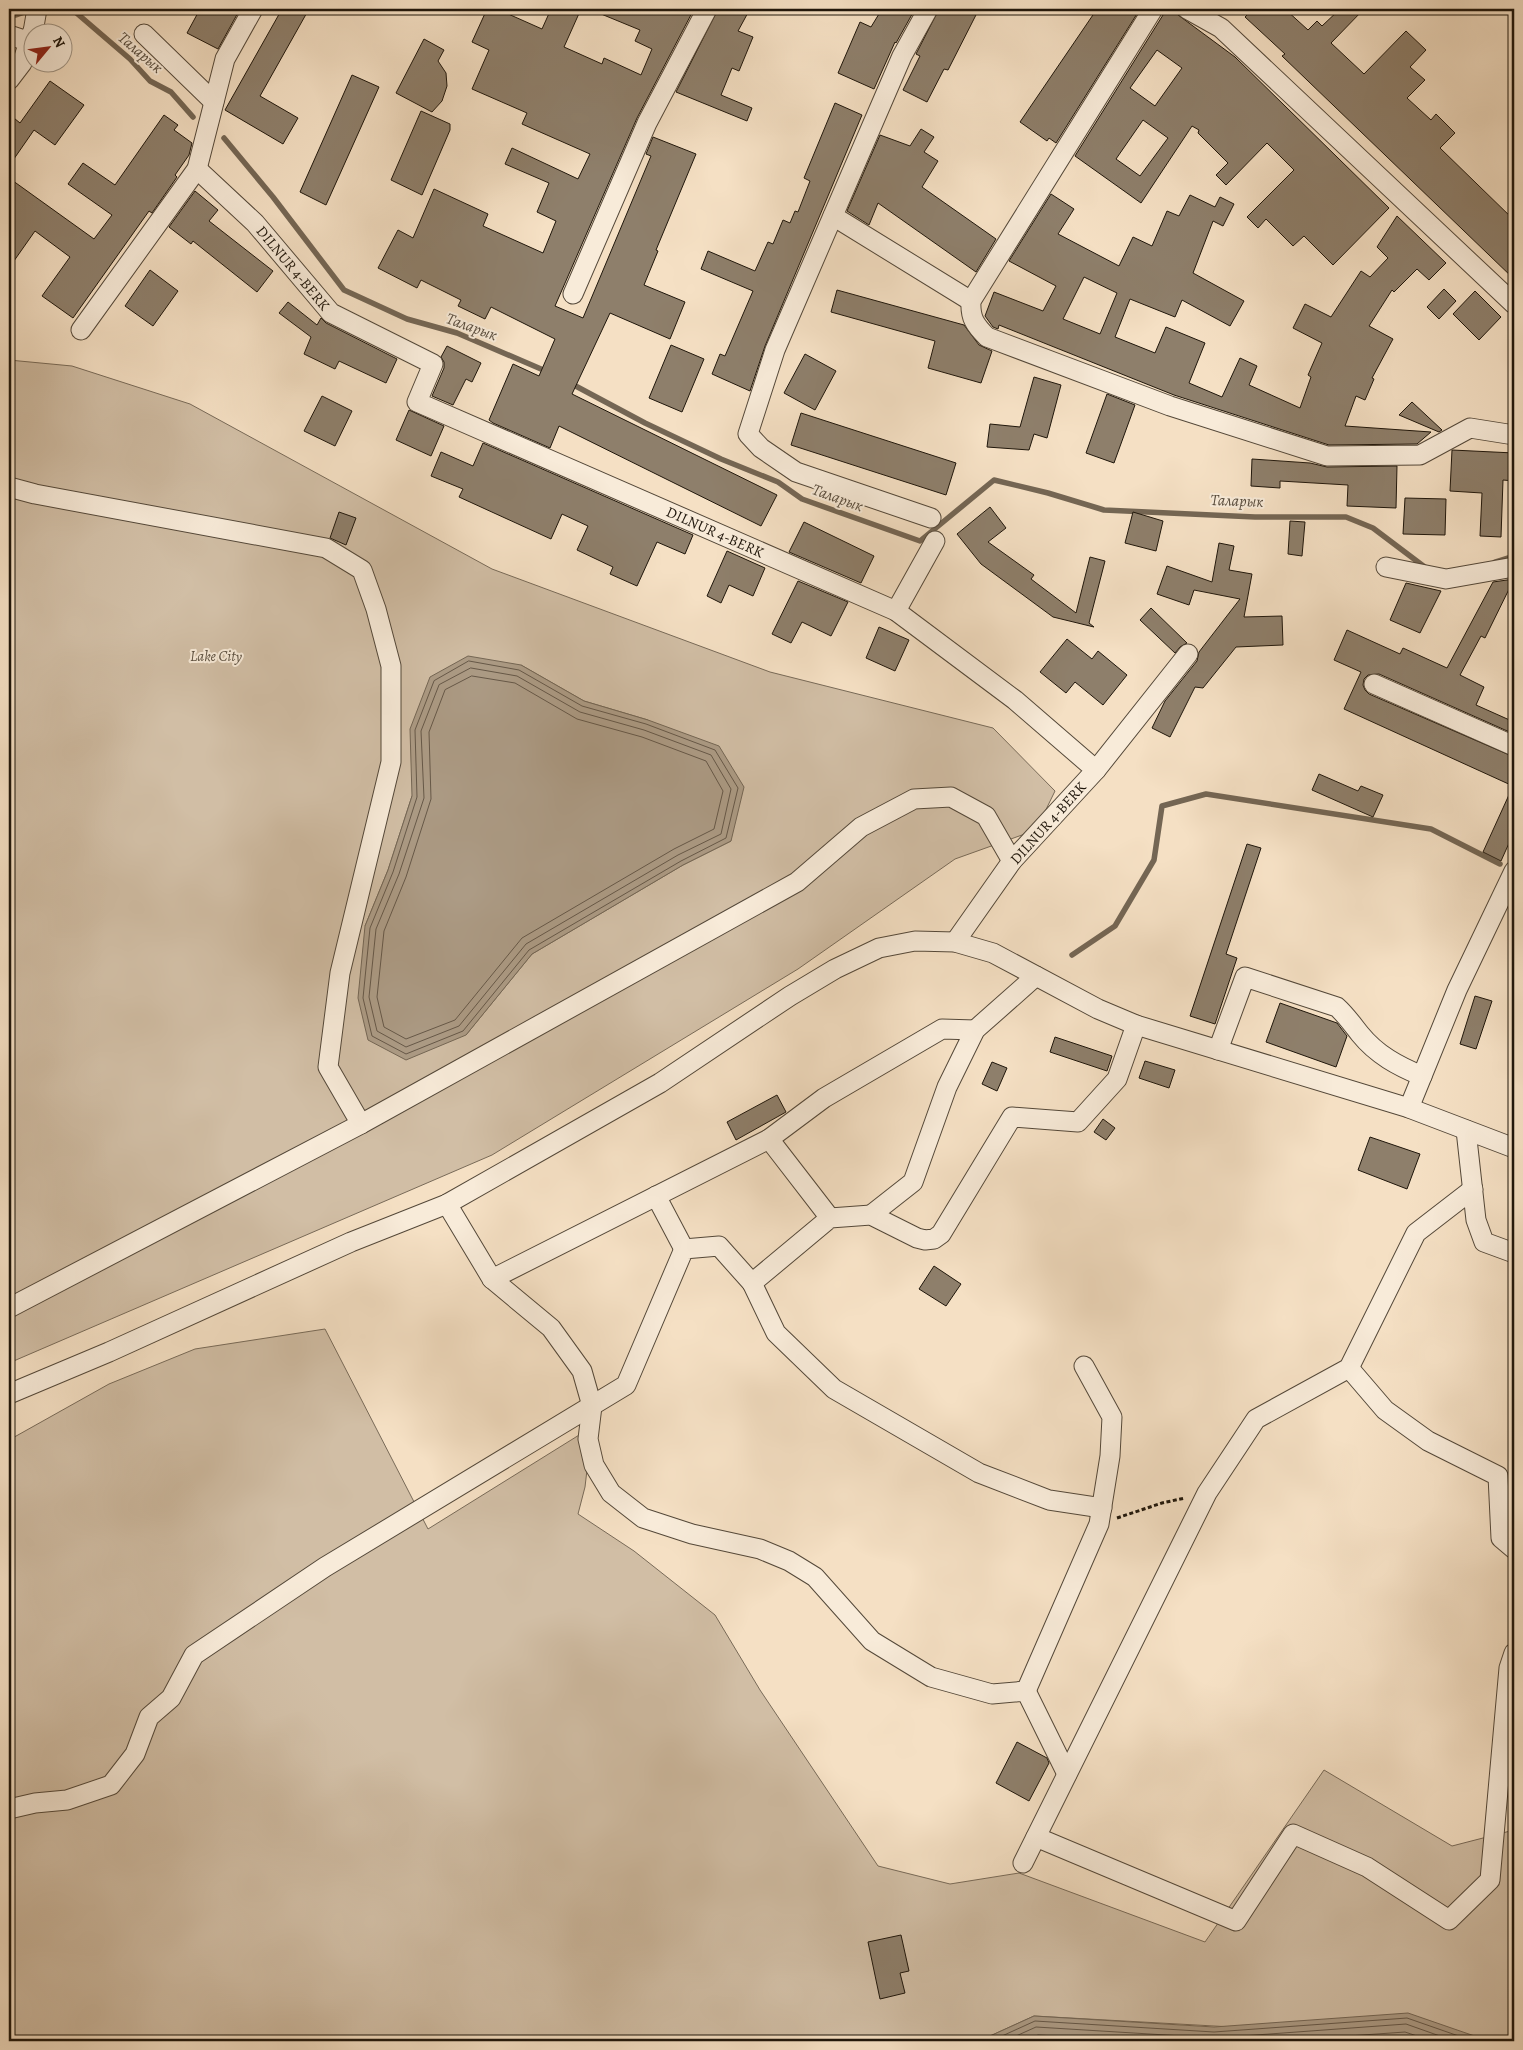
<svg xmlns="http://www.w3.org/2000/svg" width="1523" height="2050" font-family="Alegreya,serif">
<style>
.green{fill:#d1bea5;stroke:#786a58;fill-rule:evenodd}
.water{fill:#ac9b85;stroke:#746654}
.lines{fill:none;stroke-linecap:round;stroke-linejoin:round}
.shore{stroke:#665848;stroke-width:1}
.stream{stroke:#746654;stroke-width:5.5}
.building{fill:#8e7f6b;stroke:#1f160b;fill-rule:evenodd}
.minor-casing{stroke:#544839;stroke-width:21}
.path{stroke:#1f160b;stroke-width:3;stroke-dasharray:4 2.5;stroke-linecap:butt}
.minor{stroke:#f8ebd9;stroke-width:19}
.labels{text-anchor:middle;stroke-width:4;stroke-linejoin:round;paint-order:stroke}
.street-label{font-size:15px;fill:#1f160b;stroke:#f8ebd9}
.park-label{font-size:15px;font-style:italic;fill:#5d5141;stroke:#f8ebd9}
.water-label{font-size:16px;font-style:italic;fill:#574b3c;stroke:#f8ebd9}
</style>
<rect width="100%" height="100%" fill="#f5e0c4"/>
<filter id="stains"><feTurbulence type="fractalNoise" baseFrequency=".004" numOctaves="4"/><feColorMatrix values="0 0 0 0 .2 0 0 0 0 .09 0 0 0 0 .02 0 0 0 .5 -.17"/></filter>
<radialGradient id="worn" r=".72"><stop offset=".6" stop-color="#630" stop-opacity="0"/><stop offset="1" stop-color="#630" stop-opacity=".3"/></radialGradient>
<g class="green">
<path d="M 9,360 L 72,366 L 190,404 L 492,569 L 770,672 L 993,728 L 1055,791 L 1036,830 L 955,859 L 798,969 L 492,1155 L 9,1363 ZM 521,665 L 584,701 L 648,720 L 731,841 L 683,865 L 532,954 L 466,1035 L 365,926 L 388,870 L 412,796 Z"/>
<polygon points="325,1329 428,1529 592,1427 585,1487 578,1514 634,1551 715,1615 760,1690 878,1866 950,1884 1019,1873 1205,1942 1324,1770 1452,1846 1514,1830 1514,2041 1484,2041 1034,2016 979,2041 9,2041 9,1440 109,1384 195,1349"/>
</g>
<g class="water">
<polygon points="468,656 521,665 584,701 648,720 719,746 744,787 731,841 683,865 532,954 466,1035 406,1060 368,1040 358,998 365,926 388,870 412,796 410,729 430,677"/>
<polygon points="1408,2013 1489,2041 979,2041 1034,2016 1214,2027"/>
</g>
<g class="lines">
<g class="shore">
<polygon points="469,661 519,670 582,706 646,724 715,750 738,788 726,838 681,861 529,950 463,1031 406,1054 372,1036 363,998 370,928 393,872 417,797 415,730 434,681"/>
<polygon points="471,668 517,676 580,712 644,730 711,755 731,789 721,834 678,855 526,944 459,1026 406,1047 377,1031 369,997 376,929 399,874 424,798 421,731 439,685"/>
<polygon points="472,676 515,683 577,719 642,737 706,761 723,791 714,829 674,849 522,938 455,1020 406,1039 384,1027 377,997 384,931 406,877 431,799 429,732 445,690"/>
<polyline points="991,2041 1035,2021 1214,2032 1407,2018 1473,2041"/>
<polyline points="1005,2041 1036,2027 1215,2038 1406,2024 1454,2041"/>
<polyline points="1023,2041 1038,2035 1142,2041"/>
<polyline points="1278,2041 1405,2032 1432,2041"/>
</g>
<g class="stream">
<polyline points="68,9 73,10 130,59 150,81 171,92 193,117"/>
<polyline points="9,14 16,15 33,9"/>
<polyline points="224,138 273,197 344,290 407,319 457,333 548,372"/>
<polyline points="570,383 645,423 721,459 778,482 802,499 920,541 994,480 1048,493 1104,510 1255,517 1346,517 1373,528 1426,568"/>
<polyline points="1495,562 1514,556"/>
<polyline points="1072,955 1115,926 1154,860 1162,806 1206,794 1431,829 1500,864"/>
</g>
</g>
<g class="building">
<polygon points="200,9 240,9 218,49 187,33"/>
<polygon points="282,9 309,9 260,96 298,118 283,144 225,110"/>
<polygon points="487,9 497,9 542,29 551,9 581,9 564,47 602,64 604,58 641,75 652,49 635,41 640,30 589,9 694,9 637,118 555,306 583,318 651,156 646,154 653,137 696,154 656,250 658,251 644,285 685,302 670,339 610,313 572,394 777,495 761,526 559,426 550,448 493,423 489,420 513,364 539,376 555,339 491,307 485,319 458,306 461,300 421,280 417,288 378,268 398,230 413,238 434,189 488,214 483,226 543,253 556,221 537,212 549,183 505,164 512,148 578,179 590,154 522,124 527,113 472,89 489,50 472,42"/>
<polygon points="718,9 750,9 738,31 753,37 739,71 732,68 721,95 752,108 747,121 676,92"/>
<polygon points="882,9 915,9 896,43 895,42 874,89 838,73 860,22 871,27"/>
<polygon points="939,9 979,9 948,70 944,69 927,102 903,90 920,56 916,54"/>
<polygon points="1097,9 1140,9 1056,143 1049,138 1047,141 1020,122"/>
<path d="M 1164,9 L 1170,9 L 1235,57 L 1389,208 L 1333,265 L 1304,236 L 1293,246 L 1266,219 L 1258,228 L 1247,217 L 1294,170 L 1267,143 L 1226,185 L 1216,175 L 1228,163 L 1198,133 L 1199,130 L 1192,126 L 1141,203 L 1075,156 L 1163,15 ZM 1157,50 L 1182,68 L 1155,106 L 1130,88 ZM 1143,120 L 1168,138 L 1140,176 L 1116,159 Z"/>
<polygon points="1253,9 1285,9 1308,30 1317,21 1322,26 1340,9 1364,9 1331,43 1364,74 1406,31 1426,50 1410,67 1425,80 1407,98 1431,120 1436,114 1455,133 1440,148 1514,220 1514,279 1282,56 1285,54 1245,17"/>
<polygon points="424,39 444,50 438,61 446,73 447,86 442,101 432,112 396,93"/>
<polygon points="352,75 379,87 326,205 300,192"/>
<polygon points="50,81 84,105 55,145 34,130 9,166 9,114 20,123"/>
<polygon points="835,103 862,115 765,346 750,391 712,374 720,354 725,356 753,291 701,269 708,251 755,271 768,242 773,244 783,220 790,223 795,211 798,212 810,181 804,178"/>
<polygon points="421,111 450,124 450,130 422,195 391,180"/>
<polygon points="164,115 178,125 174,130 192,143 189,155 175,175 177,177 152,213 149,211 73,318 42,296 70,257 35,231 9,268 9,178 94,239 112,215 68,184 83,163 115,185"/>
<polygon points="921,129 934,137 924,152 938,161 922,187 996,239 976,272 878,203 869,225 847,211 880,135 910,146"/>
<polygon points="195,191 218,210 209,221 273,271 257,292 193,241 191,244 169,227"/>
<path d="M 1051,194 L 1074,209 L 1058,234 L 1119,266 L 1133,237 L 1152,246 L 1167,211 L 1179,216 L 1190,195 L 1215,207 L 1220,197 L 1234,204 L 1223,226 L 1213,221 L 1193,273 L 1244,301 L 1230,326 L 1182,300 L 1175,317 L 1130,299 L 1115,337 L 1155,353 L 1166,327 L 1205,343 L 1189,383 L 1222,397 L 1240,358 L 1257,366 L 1249,385 L 1300,408 L 1311,377 L 1308,375 L 1322,343 L 1293,328 L 1305,304 L 1331,317 L 1361,271 L 1370,277 L 1388,258 L 1377,247 L 1397,216 L 1446,263 L 1429,280 L 1417,269 L 1394,292 L 1392,290 L 1369,326 L 1393,339 L 1372,378 L 1374,379 L 1365,400 L 1356,396 L 1345,426 L 1431,432 L 1417,444 L 1329,445 L 1174,395 L 999,325 L 998,329 L 993,327 L 985,316 L 994,292 L 1043,311 L 1056,286 L 1009,261 ZM 1084,277 L 1117,293 L 1100,334 L 1063,319 Z"/>
<polygon points="150,270 178,291 153,326 125,306"/>
<polygon points="1444,289 1456,301 1439,319 1427,307"/>
<polygon points="837,290 964,325 979,345 992,351 981,383 928,368 935,341 831,312"/>
<polygon points="1475,291 1501,317 1479,340 1453,314"/>
<polygon points="288,302 317,325 321,318 326,323 397,359 386,383 339,361 335,369 304,354 311,337 279,313"/>
<polygon points="671,345 704,359 682,412 649,398"/>
<polygon points="447,346 481,363 472,382 466,379 453,405 432,396 444,368 444,362 441,357"/>
<polygon points="805,354 836,371 815,410 784,393"/>
<polygon points="1034,377 1061,385 1047,438 1034,434 1029,450 987,447 990,424 1020,427"/>
<polygon points="1107,394 1135,405 1114,463 1086,453"/>
<polygon points="322,396 352,411 335,446 304,431"/>
<polygon points="1412,402 1442,430 1439,432 1399,415"/>
<polygon points="409,410 444,426 431,456 396,440"/>
<polygon points="801,413 956,463 946,495 791,445"/>
<polygon points="483,443 693,535 685,554 657,542 637,586 610,574 613,567 577,550 588,526 562,514 551,539 459,497 463,489 431,476 441,452 473,466"/>
<polygon points="1452,450 1514,453 1514,481 1503,480 1501,537 1480,536 1482,493 1450,491"/>
<polygon points="1252,459 1310,463 1327,467 1397,466 1396,508 1347,506 1348,485 1280,481 1280,488 1251,486"/>
<polygon points="1405,498 1446,499 1445,535 1403,534"/>
<polygon points="990,507 1006,528 988,542 1034,575 1031,579 1076,613 1090,557 1105,561 1089,623 1094,627 1053,617 981,564 957,534"/>
<polygon points="339,512 356,518 346,545 330,538"/>
<polygon points="1133,512 1163,521 1156,551 1125,543"/>
<polygon points="1290,521 1305,522 1302,556 1288,554"/>
<polygon points="804,522 874,556 861,583 789,552"/>
<polygon points="1219,543 1234,546 1229,570 1252,574 1244,617 1282,616 1283,645 1236,647 1203,688 1195,687 1170,737 1152,728 1165,701 1197,661 1199,652 1240,599 1194,590 1189,605 1157,594 1167,566 1212,582"/>
<polygon points="727,551 765,568 753,596 729,585 721,603 707,596"/>
<polygon points="1514,579 1485,638 1481,636 1460,675 1484,687 1476,705 1514,722 1514,734 1379,674 1368,675 1364,679 1363,685 1365,690 1369,694 1514,757 1514,832 1501,861 1483,852 1513,786 1344,709 1361,672 1334,660 1347,630 1400,654 1403,648 1447,668 1493,582"/>
<polygon points="798,581 848,602 831,636 802,622 791,643 772,634"/>
<polygon points="1406,583 1441,591 1420,633 1390,620"/>
<polygon points="1151,608 1187,643 1180,647 1175,653 1140,620"/>
<polygon points="879,627 909,640 895,671 866,658"/>
<polygon points="1067,639 1092,659 1098,651 1127,675 1103,705 1075,682 1066,693 1040,672"/>
<polygon points="1319,774 1358,791 1361,786 1383,795 1373,817 1312,790"/>
<polygon points="1247,844 1261,848 1226,954 1237,958 1215,1024 1190,1016"/>
<polygon points="1475,996 1492,1001 1476,1049 1460,1044"/>
<polygon points="1280,1003 1337,1023 1347,1036 1336,1067 1266,1042"/>
<polygon points="1055,1037 1112,1056 1107,1071 1050,1052"/>
<polygon points="1145,1061 1175,1070 1169,1088 1139,1078"/>
<polygon points="992,1062 1007,1068 997,1091 982,1084"/>
<polygon points="777,1095 786,1112 736,1140 727,1122"/>
<polygon points="1103,1119 1115,1128 1106,1140 1094,1132"/>
<polygon points="1370,1137 1420,1154 1407,1189 1358,1170"/>
<polygon points="934,1266 961,1284 946,1306 919,1289"/>
<polygon points="1017,1742 1047,1758 1049,1763 1029,1801 996,1783"/>
<polygon points="901,1935 909,1971 900,1973 905,1993 880,1999 868,1942"/>
</g>
<g class="lines">
<defs>
<g id="minor">
<polyline points="928,9 902,56 775,350 748,434 761,448 796,472 931,518"/>
<path d="M 1153,9 L 971,301 C 970,318 975,325 987,337 L 1170,406 L 1327,456 L 1420,455 L 1470,428 L 1514,435"/>
<polyline points="1187,9 1221,28 1514,304"/>
<polyline points="33,32 37,9"/>
<polyline points="144,34 214,102"/>
<polyline points="9,35 30,42"/>
<polyline points="9,80 22,63 32,33"/>
<polyline points="197,169 255,223 331,313 433,364 417,402 896,611 1015,700 1096,770 1012,861 955,942"/>
<polyline points="833,216 971,301"/>
<polyline points="573,294 647,123 707,9"/>
<polyline points="81,330 197,169 225,59 253,9"/>
<polyline points="9,487 35,494 326,548 362,570 376,609 391,666 391,762 340,973 328,1067 361,1124"/>
<polyline points="1386,567 1446,579 1514,567"/>
<polyline points="896,611 935,541"/>
<polyline points="1374,684 1514,746"/>
<polyline points="1096,770 1188,654"/>
<path d="M 1218,1050 L 1245,977 L 1337,1007 C 1346,1015 1352,1024 1360,1034 C 1377,1055 1398,1066 1422,1076"/>
<polyline points="1409,1108 1457,990 1514,871"/>
<polyline points="1466,1130 1476,1220 1484,1242 1514,1253"/>
<polyline points="769,1139 830,1218"/>
<polyline points="656,1196 684,1249"/>
<polyline points="447,1204 492,1279 769,1139 824,1098 942,1029 975,1030"/>
<polyline points="871,1215 913,1182 947,1087 975,1030 1036,976"/>
<polyline points="492,1279 551,1328 582,1371 592,1406 588,1439 594,1465 611,1493 643,1518 692,1534 760,1549 789,1561 815,1577 872,1641 931,1677 992,1694 1026,1691 1067,1774"/>
<polyline points="752,1283 776,1333 834,1389 979,1473 1049,1500 1102,1508"/>
<polyline points="9,1308 361,1124 797,882 861,827 914,799 951,797 986,816 1012,861"/>
<polyline points="1349,1368 1385,1410 1428,1441 1498,1476 1501,1538 1514,1549"/>
<polyline points="9,1394 109,1352 351,1242 447,1204 660,1083 790,996 835,969 879,948 915,941 955,942 993,953 1098,1009 1136,1025 1409,1108 1514,1148"/>
<polyline points="1026,1691 1099,1524 1110,1456 1112,1417 1084,1366"/>
<polyline points="9,1809 35,1803 67,1800 111,1785 135,1754 149,1717 171,1698 194,1655 325,1567 626,1385 684,1249 719,1246 752,1283 830,1218 871,1215 917,1238 925,1240 934,1239 941,1234 1012,1117 1078,1122 1117,1079 1136,1025"/>
<polyline points="1036,1837 1236,1921 1293,1834 1367,1867 1449,1920 1490,1880 1509,1668 1514,1653"/>
<polyline points="1023,1863 1207,1493 1256,1419 1349,1368 1416,1233 1473,1189"/>
</g>
</defs>
<use href="#minor" class="minor-casing"/>
<polyline class="path" points="1117,1518 1162,1503 1185,1498"/>
<use href="#minor" class="minor"/>
</g>
<g class="labels">
<g class="street-label">
<text transform="translate(293 268) rotate(50)" y="5">DILNUR 4-BERK</text>
<text transform="translate(715 532) rotate(24)" y="5">DILNUR 4-BERK</text>
<text transform="translate(1048 823) rotate(-48)" y="5">DILNUR 4-BERK</text>
</g>
<g class="park-label">
<text x="216" y="661">Lake City</text>
</g>
<g class="water-label">
<text transform="translate(141 52) rotate(41)" y="6">Таларык</text>
<text transform="translate(472 326) rotate(20)" y="6">Таларык</text>
<text transform="translate(838 497) rotate(20)" y="6">Таларык</text>
<text transform="translate(1237 500) rotate(2)" y="6">Таларык</text>
</g>
</g>
<rect width="1523" height="2050" fill="none" stroke="#f5e0c4" stroke-width="30"/>
<rect x="10" y="10" width="1503" height="2030" fill="none" stroke="#1f160b" stroke-width="2.5"/>
<rect x="15" y="15" width="1493" height="2020" fill="none" stroke="#1f160b"/>
<g transform="translate(48 48) rotate(61)"><circle r="24" fill="#f8ebd9" stroke="#a19687"/>
<path d="M0-4L9 19L0 12L-9 19Z" fill="#8f2418"/>
<text y="-8" font-size="14" font-weight="bold" text-anchor="middle" fill="#1f160b">N</text>
</g>
<rect width="100%" height="100%" filter="url(#stains)"/>
<rect width="100%" height="100%" fill="url(#worn)"/>
</svg>
